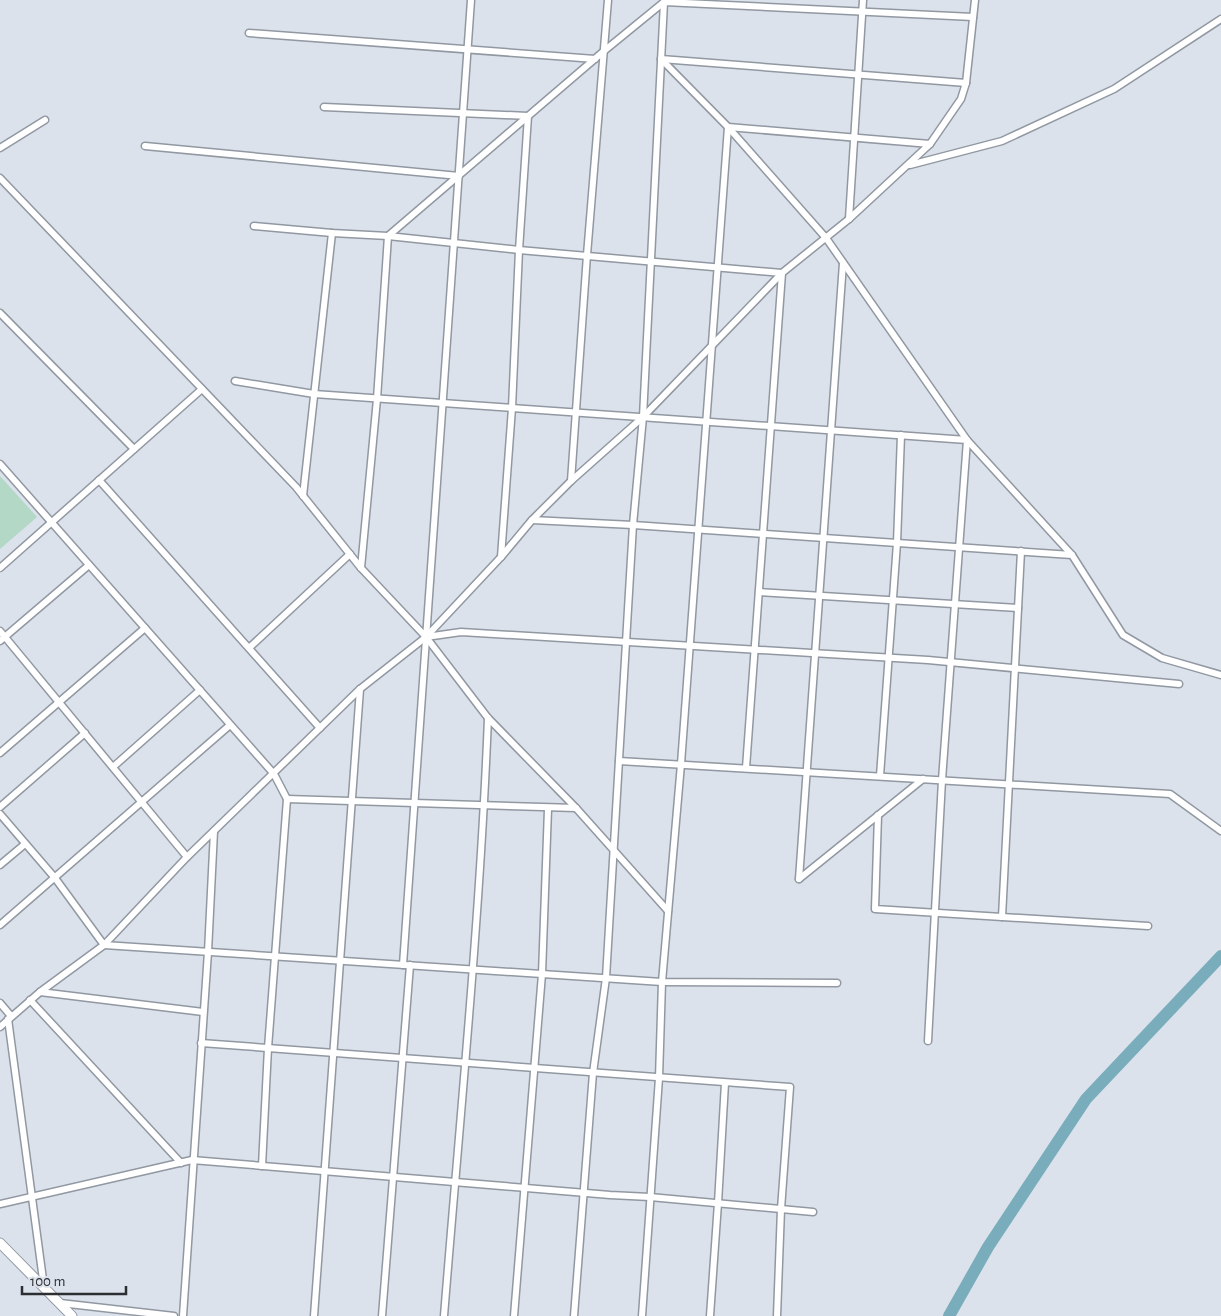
<svg xmlns="http://www.w3.org/2000/svg" width="1221" height="1316" font-family="'Alegreya Sans',sans-serif">
<style>
.green{fill:#b3d8c5}
.lines{fill:none;stroke-linecap:round;stroke-linejoin:round}
.river{stroke:#7aadbc;stroke-width:12}
.street-casing{stroke:#9198a1;stroke-width:9}
.secondary-casing{stroke:#9198a1;stroke-width:11}
.street{stroke:#fff;stroke-width:6}
.secondary{stroke:#fff;stroke-width:9}
</style>
<rect width="100%" height="100%" fill="#dbe2ec"/>
<polygon class="green" points="0,476 37,517 0,549"/>
<g class="lines">
<polyline class="river" points="949,1316 988,1247 1086,1099 1221,956"/>
<defs>
<g id="street">
<polyline points="249,33 595,59"/>
<polyline points="661,59 728,127 826,238 967,440 1072,555 1123,635 1162,658 1221,675"/>
<polyline points="661,59 966,83"/>
<polyline points="324,107 528,116 519,250 512,408 501,557"/>
<polyline points="145,146 459,176"/>
<polyline points="0,148 45,120"/>
<polyline points="910,165 1002,141 1114,89 1221,19"/>
<polyline points="0,178 296,487 361,568 426,637 461,632 928,660 1179,684"/>
<polyline points="849,219 863,0"/>
<polyline points="254,226 332,233 388,236 519,250 782,273 746,768"/>
<polyline points="0,313 134,449"/>
<polyline points="235,381 314,394 967,440 942,780 928,1041"/>
<polyline points="0,464 274,774 287,799 268,1048 262,1166"/>
<polyline points="99,480 320,728"/>
<polyline points="571,481 587,255 608,0"/>
<polyline points="303,496 332,233"/>
<polyline points="532,520 633,525 1072,555"/>
<polyline points="0,568 202,389"/>
<polyline points="361,568 377,399 388,236 604,51 664,2 973,17"/>
<polyline points="759,592 1018,608"/>
<polyline points="0,631 187,857"/>
<polyline points="426,637 488,718 576,808 668,911"/>
<polyline points="0,641 89,565"/>
<polyline points="249,648 350,554"/>
<polyline points="0,753 145,628"/>
<polyline points="619,761 1170,794 1221,831"/>
<polyline points="113,767 200,690"/>
<polyline points="880,776 897,543 901,435"/>
<polyline points="287,799 576,808"/>
<polyline points="0,807 85,733"/>
<polyline points="0,814 55,878 104,945 662,982 837,983"/>
<polyline points="878,815 875,909 1148,926"/>
<polyline points="0,865 25,844"/>
<polyline points="799,879 843,263"/>
<polyline points="799,879 923,779"/>
<polyline points="1002,917 1021,551"/>
<polyline points="0,925 230,725"/>
<polyline points="403,965 471,0"/>
<polyline points="40,992 203,1012"/>
<polyline points="30,1000 181,1163"/>
<polyline points="0,1003 11,1016"/>
<polyline points="8,1019 44,1287"/>
<polyline points="0,1027 40,992 104,945 187,857 360,689 426,637 501,557 532,520 571,481 643,417 782,273 849,219 930,144 961,99 966,83 975,0"/>
<polyline points="201,1043 790,1087 781,1209 777,1316"/>
<polyline points="0,1204 192,1160 610,1195 650,1197 813,1212"/>
<polyline points="60,1303 174,1316"/>
<polyline points="183,1316 208,952 214,831"/>
<polyline points="314,1316 360,689"/>
<polyline points="382,1316 410,965"/>
<path d="M 444,1316 C 460,1117 480,918 488,718"/>
<polyline points="514,1316 542,974 548,809"/>
<polyline points="574,1316 593,1073 606,978 633,525 643,417 664,2"/>
<polyline points="642,1316 659,1078 662,982 681,764 728,127 930,144"/>
<polyline points="710,1316 718,1203 725,1083"/>
</g>
<polyline id="secondary" points="0,1243 72,1316"/>
</defs>
<use href="#street" class="street-casing"/>
<use href="#secondary" class="secondary-casing"/>
<use href="#street" class="street"/>
<use href="#secondary" class="secondary"/>
</g>
<path d="M22 1286v8h104v-8" fill="none" stroke="#2c2f32" stroke-width="2.5"/>
<text x="30" y="1286" font-size="15" fill="#2c2f32" stroke="#dbe2ec" stroke-width="4" paint-order="stroke">100 m</text>
</svg>
